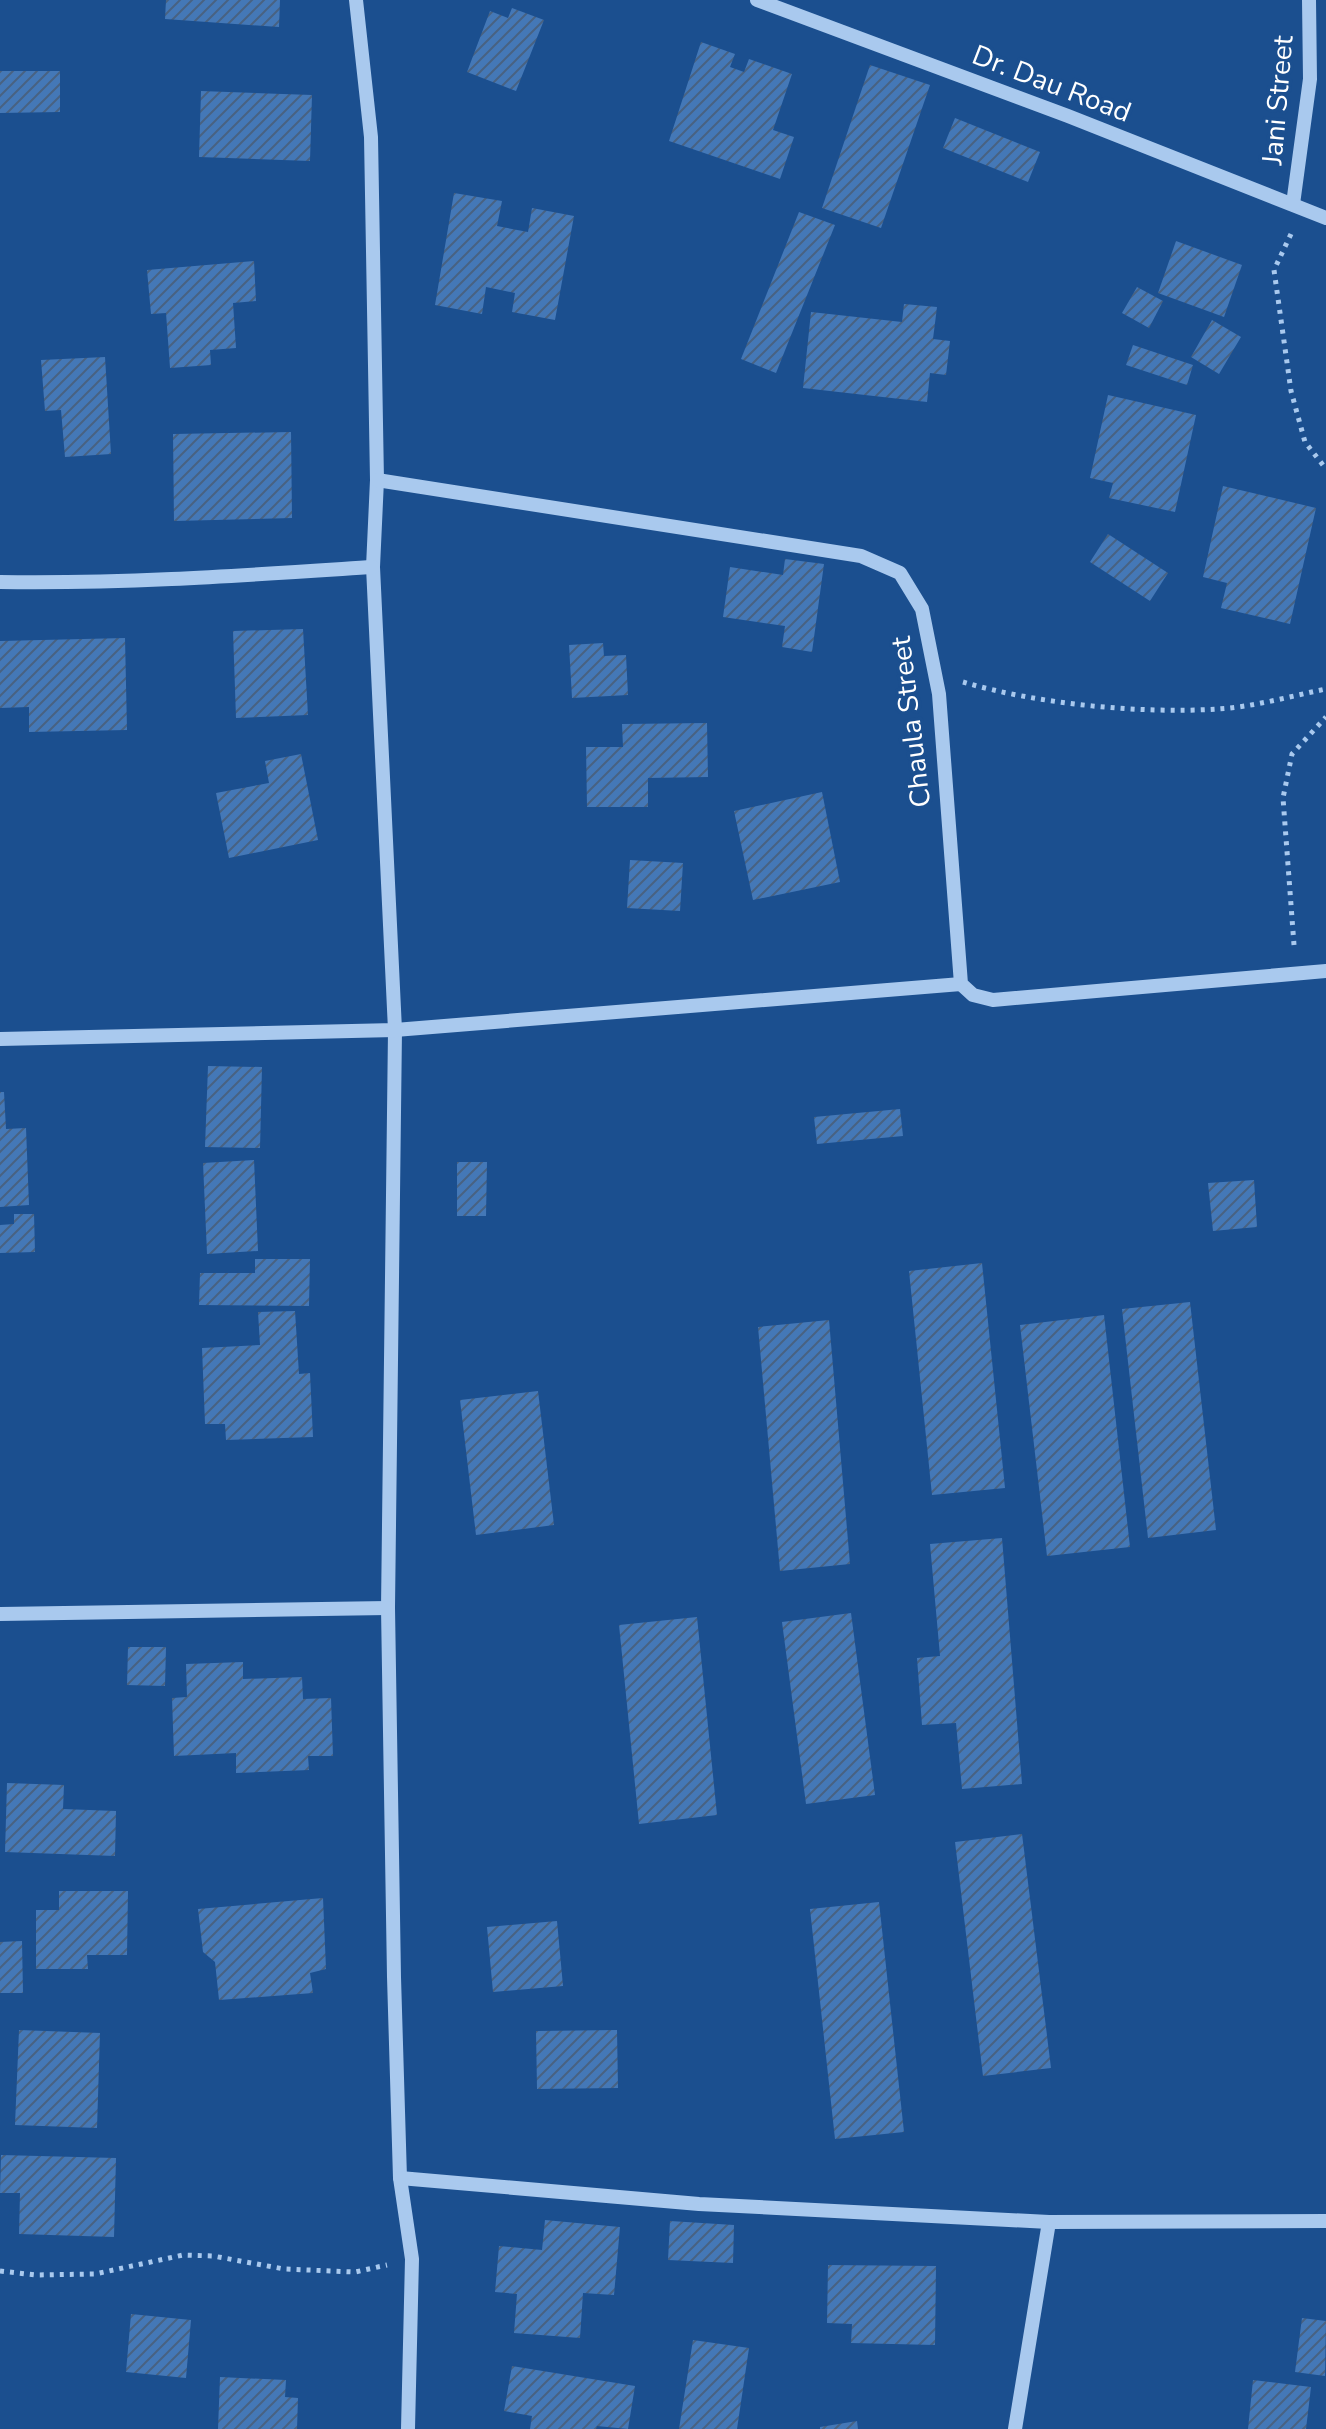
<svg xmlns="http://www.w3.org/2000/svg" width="1326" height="2429" font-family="'Nunito Sans',sans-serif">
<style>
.building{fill:url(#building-hatch)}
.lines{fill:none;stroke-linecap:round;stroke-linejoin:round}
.path{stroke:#a9c9ee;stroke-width:5;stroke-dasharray:4 6;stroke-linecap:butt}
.minor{stroke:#a9c9ee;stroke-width:14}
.labels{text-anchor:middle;stroke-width:7;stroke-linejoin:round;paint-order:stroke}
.street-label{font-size:28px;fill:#fff;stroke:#1b4f8f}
</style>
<defs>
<pattern id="building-hatch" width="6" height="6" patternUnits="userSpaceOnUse" patternTransform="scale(2)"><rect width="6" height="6" fill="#4478b7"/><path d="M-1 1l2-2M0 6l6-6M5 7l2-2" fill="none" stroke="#486282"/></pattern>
</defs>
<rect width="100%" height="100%" fill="#1b4f8f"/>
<g class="building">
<polygon points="166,0 280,0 279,27 165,19"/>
<polygon points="512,8 544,20 516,91 467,72 490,11 508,18"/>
<polygon points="701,42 735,54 730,67 744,72 749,59 792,74 773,130 794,137 780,179 669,141"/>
<polygon points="870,65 930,85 881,228 822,208"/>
<polygon points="0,71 60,71 60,112 0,113"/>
<polygon points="201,91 312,95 310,161 199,157"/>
<polygon points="955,118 1040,152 1028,182 943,148"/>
<polygon points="454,193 502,201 497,226 528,232 532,208 574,216 555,320 512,312 515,293 486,287 482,314 435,305"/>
<polygon points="799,212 835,225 776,373 741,359"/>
<polygon points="1176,241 1242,265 1224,317 1158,293"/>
<polygon points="254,261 256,301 233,303 236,348 210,350 211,365 170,368 166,313 151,314 147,270"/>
<polygon points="1137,287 1163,301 1149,328 1122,313"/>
<polygon points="904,304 937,307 933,339 950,341 946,375 930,373 927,402 803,388 811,312 902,322"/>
<polygon points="1212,320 1241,337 1219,374 1191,357"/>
<polygon points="1133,345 1193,365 1187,385 1126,365"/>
<polygon points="105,357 111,454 65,457 61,410 45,411 41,360"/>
<polygon points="1108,395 1196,415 1175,512 1109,498 1113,483 1090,478"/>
<polygon points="291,432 292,518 174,521 173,434"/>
<polygon points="1223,486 1316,508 1290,624 1221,608 1227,583 1203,577"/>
<polygon points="1108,534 1168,573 1150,601 1090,562"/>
<polygon points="785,559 824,564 812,652 782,647 785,626 723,617 730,567 783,575"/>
<polygon points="303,629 308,715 236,718 233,631"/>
<polygon points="125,638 127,730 29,732 29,707 0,708 0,641"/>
<polygon points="603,643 604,656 626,655 628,695 572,698 569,645"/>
<polygon points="707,723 708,777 648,778 648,807 587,807 586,747 623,747 622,724"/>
<polygon points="301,754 318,840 229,858 216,793 269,783 265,761"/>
<polygon points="822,792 840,882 753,900 734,811"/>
<polygon points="630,860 683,863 680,911 627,908"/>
<polygon points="208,1066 262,1067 260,1148 205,1147"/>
<polygon points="0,1092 4,1092 6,1129 26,1128 29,1205 0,1207"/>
<polygon points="900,1109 903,1136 817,1144 814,1117"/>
<polygon points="254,1160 258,1251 207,1254 203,1163"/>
<polygon points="457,1162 487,1162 486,1216 457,1216"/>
<polygon points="1254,1180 1257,1227 1213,1231 1208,1183"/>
<polygon points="14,1214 34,1214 35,1252 0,1253 0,1225 14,1224"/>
<polygon points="255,1259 310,1259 309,1306 199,1305 200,1273 255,1273"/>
<polygon points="982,1263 1005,1488 932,1495 909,1271"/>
<polygon points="1190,1302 1216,1530 1148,1538 1122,1309"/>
<polygon points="295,1311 299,1374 310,1373 313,1437 226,1440 225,1424 205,1424 202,1348 260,1345 258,1312"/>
<polygon points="1104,1315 1130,1547 1047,1556 1020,1325"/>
<polygon points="829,1320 850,1564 780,1571 758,1327"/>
<polygon points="538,1391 554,1525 476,1535 460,1400"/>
<polygon points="1002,1538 1022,1784 962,1789 956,1723 922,1725 917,1658 940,1656 930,1544"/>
<polygon points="851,1613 875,1795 806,1804 782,1622"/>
<polygon points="697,1617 717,1815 639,1824 619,1625"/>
<polygon points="128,1647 166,1647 165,1686 127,1685"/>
<polygon points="243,1662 243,1679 302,1677 303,1699 331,1698 333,1756 308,1756 309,1770 236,1773 236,1753 174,1756 172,1698 187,1697 186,1664"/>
<polygon points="7,1783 64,1785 63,1809 116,1811 115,1856 5,1852"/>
<polygon points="1022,1834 1051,2068 983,2076 955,1842"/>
<polygon points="59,1891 128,1891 127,1955 87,1955 88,1969 36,1969 36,1910 59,1910"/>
<polygon points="323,1898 326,1969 310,1973 313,1993 219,2000 215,1962 203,1952 198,1909"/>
<polygon points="879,1902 904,2132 835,2139 810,1909"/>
<polygon points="557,1921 563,1986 493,1992 487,1927"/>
<polygon points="22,1941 23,1993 0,1993 0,1942"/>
<polygon points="19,2030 100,2033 97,2128 15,2125"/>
<polygon points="617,2030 618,2088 537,2089 536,2031"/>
<polygon points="1,2155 116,2158 114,2237 19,2234 20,2193 0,2193"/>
<polygon points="545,2220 620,2227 614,2295 583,2293 580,2338 514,2333 517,2294 495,2292 499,2246 542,2250"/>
<polygon points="670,2221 734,2225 733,2263 668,2260"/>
<polygon points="828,2265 936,2266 935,2345 851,2343 852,2324 827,2323"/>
<polygon points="131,2314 191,2320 186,2378 126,2372"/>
<polygon points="1302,2318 1326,2321 1325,2376 1295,2372"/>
<polygon points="693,2340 749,2348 737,2429 679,2429"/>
<polygon points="512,2366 635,2386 628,2429 597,2426 596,2429 530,2429 532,2416 504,2411"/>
<polygon points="220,2377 286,2380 285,2397 298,2398 297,2429 218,2429"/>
<polygon points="1253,2380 1311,2387 1306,2429 1248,2429"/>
<polygon points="857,2421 858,2429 820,2429 820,2427"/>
</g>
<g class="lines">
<g class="path">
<polyline points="1291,234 1274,270 1291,391 1305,442 1326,469"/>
<path d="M 963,682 C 1037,704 1141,714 1218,709 C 1253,707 1291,696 1326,689"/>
<polyline points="1294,945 1283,798 1292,754 1326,717"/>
<polyline points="0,2271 36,2275 95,2274 183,2255 213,2256 284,2269 355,2272 387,2265"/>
</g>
<g class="minor">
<polyline points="356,0 371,137 377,480 373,567 395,1030 388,1608 394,1977 400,2178 412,2259 408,2429"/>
<polyline points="757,0 1068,116 1326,218"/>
<polyline points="1293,204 1310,79 1309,0"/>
<polyline points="377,480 861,556 900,573 922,609 939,694 961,984 973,995 993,1000 1326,971"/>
<path d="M 0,582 C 125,584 249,575 373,567"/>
<polyline points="0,1039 395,1030 961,984"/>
<polyline points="0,1614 388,1608"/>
<polyline points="400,2178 699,2204 1049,2222 1326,2221"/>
<polyline points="1015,2429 1049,2222"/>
</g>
</g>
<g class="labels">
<g class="street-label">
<text transform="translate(1052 83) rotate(21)" y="10">Dr. Dau Road</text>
<text transform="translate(1277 100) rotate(-85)" y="10">Jani Street</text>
<text transform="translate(910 722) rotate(-97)" y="10">Chaula Street</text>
</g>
</g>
</svg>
